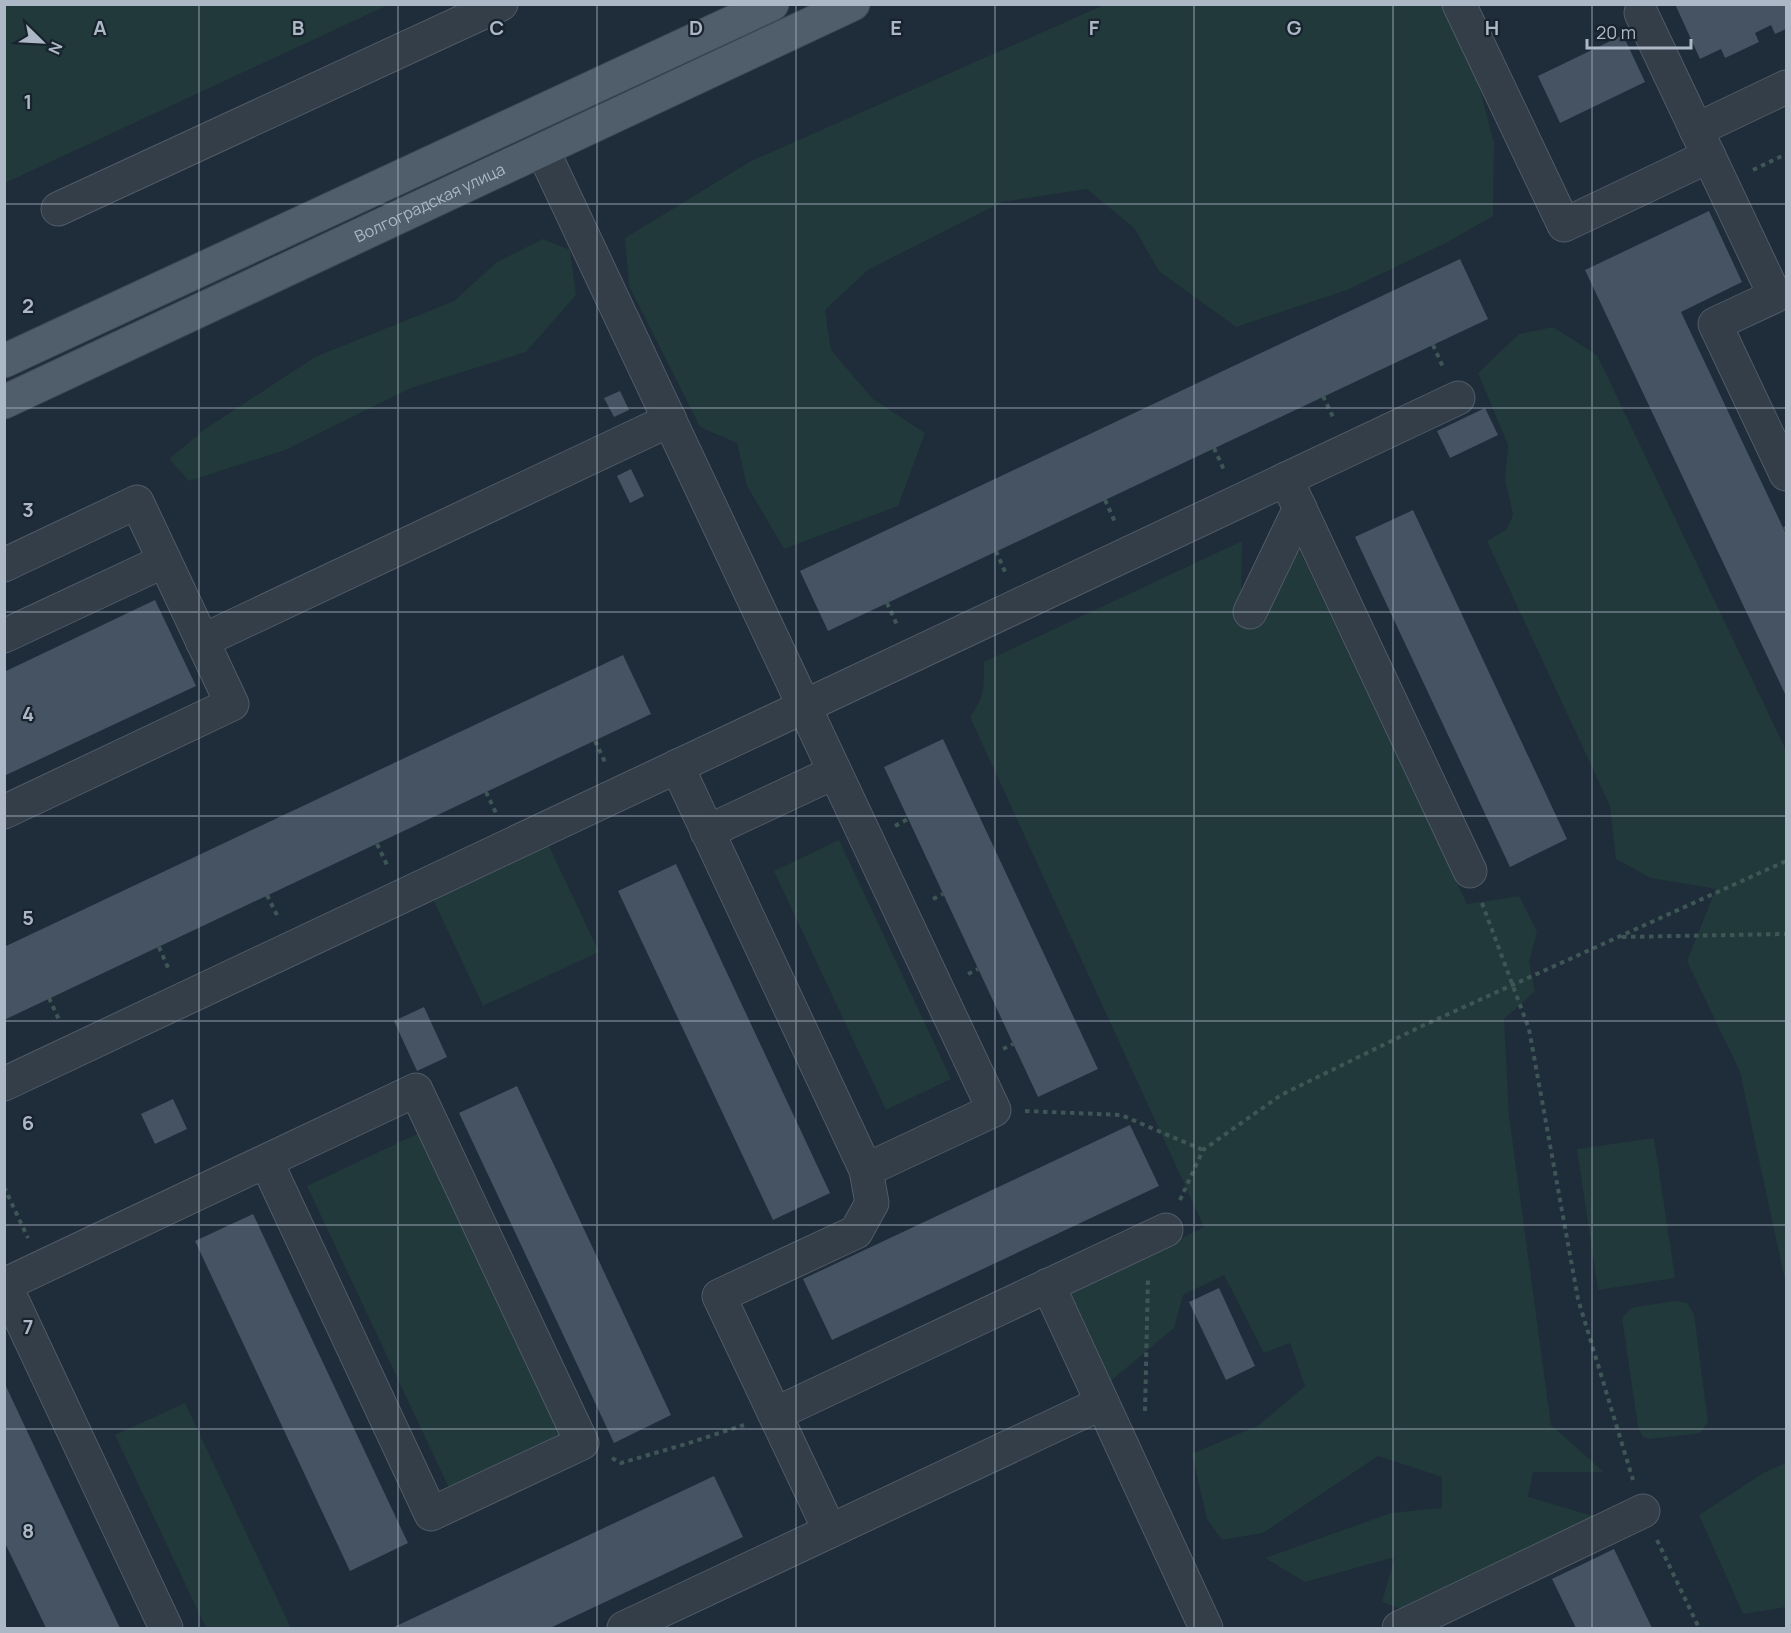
<svg xmlns="http://www.w3.org/2000/svg" width="1791" height="1633" font-family="Manrope,sans-serif">
<style>
.green{fill:#21393a}
.building{fill:#455363}
.lines{fill:none;stroke-linecap:round;stroke-linejoin:round}
.minor-casing{stroke:#505b67;stroke-width:35}
.major-casing{stroke:#3c4753;stroke-width:35}
.path{stroke:#3f5657;stroke-width:4;stroke-dasharray:4.5 4.5;stroke-linecap:butt}
.minor{stroke:#333e49;stroke-width:33}
.major{stroke:#505d6a;stroke-width:33}
.grid{fill:none;stroke:#adb8c6;stroke-width:1.5;stroke-opacity:0.55}
.labels{text-anchor:middle;stroke-width:4.5;stroke-linejoin:round;paint-order:stroke}
.street-label{font-size:16px;fill:#adb8c6;stroke:#18232e}
.grid-label{font-size:20px;text-anchor:middle;font-weight:bold;fill:#adb8c6;stroke:#18232e;stroke-width:4.5;stroke-linejoin:round;paint-order:stroke}
</style>
<rect width="100%" height="100%" fill="#1f2c39"/>
<g class="green">
<polygon points="5,4 388,4 388,5 5,183"/>
<polygon points="1104,5 1444,5 1472,59 1494,143 1493,216 1446,243 1347,290 1236,327 1159,271 1134,228 1087,189 1002,202 868,270 825,310 831,350 873,399 925,433 898,506 784,549 747,486 737,443 700,427 629,286 625,238 751,161"/>
<polygon points="543,239 570,250 576,295 526,352 411,388 285,450 189,481 169,459 205,429 315,357 454,301 497,262"/>
<polygon points="1553,327 1597,355 1786,750 1786,1285 1740,1072 1687,961 1716,889 1651,878 1616,859 1610,806 1487,541 1507,529 1513,515 1505,480 1508,445 1478,373 1519,334"/>
<path d="M 1242,541 L 1241,595 L 1298,547 L 1467,904 L 1519,896 L 1537,932 L 1529,962 L 1535,991 L 1504,1019 L 1509,1116 L 1551,1425 L 1604,1472 L 1533,1472 L 1528,1497 L 1597,1517 L 1407,1611 L 1382,1602 L 1395,1557 L 1305,1582 L 1265,1558 L 1391,1513 L 1442,1508 L 1442,1477 L 1378,1456 L 1263,1533 L 1222,1540 L 1207,1519 L 1192,1454 L 1259,1425 L 1305,1386 L 1290,1343 L 1264,1353 L 1224,1275 L 1183,1295 L 1174,1328 L 1106,1385 L 1066,1297 L 1204,1227 L 970,717 C 985,696 984,687 984,662 Z"/>
<polygon points="839,840 951,1079 886,1110 774,871"/>
<polygon points="547,842 599,952 483,1006 432,897"/>
<polygon points="419,1133 561,1435 449,1488 307,1186"/>
<polygon points="1654,1138 1675,1278 1598,1290 1577,1149"/>
<polygon points="1676,1301 1687,1303 1694,1314 1708,1422 1701,1432 1695,1434 1649,1439 1643,1437 1638,1427 1622,1318 1630,1309 1635,1307"/>
<polygon points="185,1403 291,1628 206,1628 115,1435"/>
<polygon points="1786,1463 1786,1607 1743,1614 1699,1515 1765,1472"/>
</g>
<g class="building">
<polygon points="1675,4 1786,4 1786,29 1775,34 1771,25 1755,33 1759,42 1725,58 1721,49 1700,59"/>
<polygon points="1623,35 1645,82 1560,123 1538,76"/>
<polygon points="1709,211 1742,282 1681,312 1786,534 1786,696 1585,270"/>
<polygon points="1460,259 1488,319 828,631 800,571"/>
<polygon points="620,391 629,410 614,417 604,398"/>
<polygon points="1485,408 1498,435 1450,458 1437,431"/>
<polygon points="631,469 644,496 630,503 617,476"/>
<polygon points="1413,510 1567,839 1510,867 1355,537"/>
<polygon points="155,600 196,686 4,776 4,672"/>
<polygon points="623,655 651,714 4,1020 4,947"/>
<polygon points="943,739 1098,1069 1038,1097 884,767"/>
<polygon points="676,864 830,1193 773,1220 618,891"/>
<polygon points="424,1007 447,1057 417,1071 394,1021"/>
<polygon points="517,1086 671,1415 614,1443 459,1113"/>
<polygon points="173,1099 187,1129 155,1144 141,1114"/>
<polygon points="1130,1125 1159,1186 832,1340 803,1279"/>
<polygon points="253,1214 408,1543 350,1571 195,1241"/>
<polygon points="1219,1288 1255,1366 1226,1380 1189,1302"/>
<polygon points="4,1382 82,1548 120,1628 46,1628 4,1541"/>
<polygon points="714,1476 743,1537 550,1628 392,1628"/>
<polygon points="1614,1549 1652,1628 1576,1628 1552,1579"/>
</g>
<g class="lines">
<defs>
<g id="minor">
<polyline points="1459,4 1564,225 1709,156"/>
<polyline points="1641,13 1775,296 1715,324 1786,474"/>
<polyline points="1696,130 1786,87"/>
<polyline points="543,151 994,1110 866,1170"/>
<polyline points="58,209 501,4"/>
<polyline points="1286,479 1470,871"/>
<polyline points="4,565 137,502 232,704 4,812"/>
<polyline points="1250,612 1300,508"/>
<polyline points="4,636 164,561"/>
<polyline points="202,641 670,420"/>
<polyline points="677,766 866,1170 872,1203 856,1232 719,1296 830,1531"/>
<polyline points="707,832 835,772"/>
<polyline points="4,1084 1458,398"/>
<polyline points="4,1285 416,1090 582,1443 431,1514 266,1161"/>
<polyline points="5,1285 166,1628"/>
<polyline points="1048,1285 1206,1628"/>
<polyline points="775,1414 1166,1230"/>
<polyline points="624,1628 1102,1403"/>
<polyline points="1399,1628 1643,1511"/>
</g>
<g id="major">
<polyline points="4,361 772,4"/>
<path id="s1" d="M 4,402 L 853,4"/>
</g>
</defs>
<use href="#minor" class="minor-casing"/>
<use href="#major" class="major-casing"/>
<g class="path">
<polyline points="1753,170 1786,154"/>
<polyline points="1433,345 1443,367"/>
<polyline points="1323,396 1334,419"/>
<polyline points="1214,448 1224,470"/>
<polyline points="1105,500 1115,522"/>
<polyline points="1784,529 1786,528"/>
<polyline points="996,551 1006,574"/>
<polyline points="887,603 897,625"/>
<polyline points="595,741 606,764"/>
<polyline points="486,792 497,815"/>
<polyline points="895,826 908,819"/>
<polyline points="377,844 388,867"/>
<polyline points="267,895 279,919"/>
<polyline points="933,899 943,894"/>
<polyline points="1482,903 1529,1029 1578,1299 1633,1480"/>
<polyline points="1622,937 1786,934"/>
<polyline points="159,947 169,970"/>
<polyline points="968,974 978,969"/>
<polyline points="49,998 60,1022"/>
<polyline points="1003,1049 1013,1044"/>
<polyline points="1025,1111 1121,1115 1203,1150"/>
<polyline points="4,1187 28,1238"/>
<polyline points="1180,1200 1203,1150 1281,1095 1422,1026 1786,861"/>
<polyline points="1145,1411 1148,1277"/>
<polyline points="612,1458 621,1463 686,1444 744,1425"/>
<polyline points="1657,1540 1699,1628"/>
</g>
<use href="#minor" class="minor"/>
<use href="#major" class="major"/>
</g>
<path class="grid" d="M 199,4 L 199,1628M 398,4 L 398,1628M 597,4 L 597,1628M 796,4 L 796,1628M 995,4 L 995,1628M 1194,4 L 1194,1628M 1393,4 L 1393,1628M 1592,4 L 1592,1628M 4,204 L 1786,204M 4,408 L 1786,408M 4,612 L 1786,612M 4,816 L 1786,816M 4,1021 L 1786,1021M 4,1225 L 1786,1225M 4,1429 L 1786,1429"/>
<g class="labels">
<g class="street-label">
<text dy="6" stroke="none"><textPath href="#s1" startOffset="470">Волгоградская улица</textPath></text>
</g>
</g>
<g class="grid-label">
<text x="100" y="35">A</text>
<text x="298" y="35">B</text>
<text x="497" y="35">C</text>
<text x="696" y="35">D</text>
<text x="896" y="35">E</text>
<text x="1094" y="35">F</text>
<text x="1294" y="35">G</text>
<text x="1492" y="35">H</text>
<text x="28" y="109">1</text>
<text x="28" y="313">2</text>
<text x="28" y="517">3</text>
<text x="28" y="721">4</text>
<text x="28" y="925">5</text>
<text x="28" y="1130">6</text>
<text x="28" y="1334">7</text>
<text x="28" y="1538">8</text>
</g>
<rect width="1791" height="1633" fill="none" stroke="#adb8c6" stroke-width="12"/>
<g transform="translate(42 42) rotate(114)" stroke="#18232e" stroke-width="4.5" paint-order="stroke">
<path d="M0-4.5L10 22L0 15L-10 22Z" fill="#adb8c6"/>
<text y="-9" font-size="16" font-weight="bold" text-anchor="middle" fill="#adb8c6">N</text>
</g>
<path d="M1587 39v9h104v-9" fill="none" stroke="#adb8c6" stroke-width="3"/>
<text x="1596" y="39" font-size="18" fill="#adb8c6" stroke="#18232e" stroke-width="4.5" paint-order="stroke">20 m</text>
</svg>
